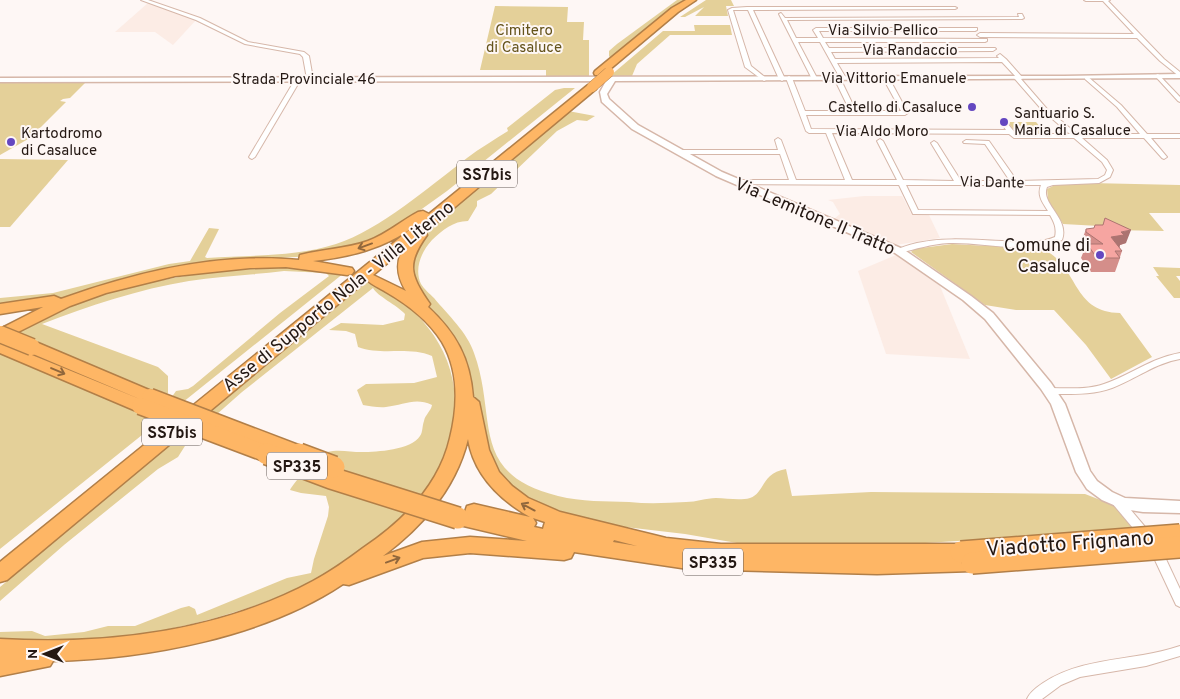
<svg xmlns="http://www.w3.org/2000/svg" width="1180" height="699" font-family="Overpass,sans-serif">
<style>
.built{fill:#fcece5}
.green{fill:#e4d099;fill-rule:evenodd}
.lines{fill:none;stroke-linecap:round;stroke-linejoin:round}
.street-casing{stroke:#d6b7a9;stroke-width:2}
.secondary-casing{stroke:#d6b7a9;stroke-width:3}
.highway-casing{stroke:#b27f48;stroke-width:3}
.street{fill:#fff;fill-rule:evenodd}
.secondary{fill:#fff;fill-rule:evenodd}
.highway{fill:#feb665;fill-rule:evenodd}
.highway-bridge-far2-casing{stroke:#b27f48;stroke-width:11;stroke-linecap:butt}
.highway-bridge-far1-casing{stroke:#b27f48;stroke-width:19;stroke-linecap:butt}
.highway-bridge-casing{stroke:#b27f48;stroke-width:24;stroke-linecap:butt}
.highway-bridge-far2{stroke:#feb665;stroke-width:10}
.highway-bridge-far1{stroke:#feb665;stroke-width:16}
.highway-bridge{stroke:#feb665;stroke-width:21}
.wall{fill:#d48e8a}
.shaded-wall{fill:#ac7471}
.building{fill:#f6a5a1;stroke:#ac7471}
.oneway{stroke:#91673c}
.poi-dot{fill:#6447c0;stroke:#fef7f5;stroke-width:2}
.labels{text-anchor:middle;stroke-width:4;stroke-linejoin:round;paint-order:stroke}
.far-park-label{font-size:15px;fill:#64531b;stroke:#fef7f5}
.far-street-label{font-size:15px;fill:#241813;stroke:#fef7f5}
.far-poi-label{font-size:15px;fill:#241813;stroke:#fef7f5;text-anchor:start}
.shield{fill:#fef7f5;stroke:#655b57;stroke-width:1}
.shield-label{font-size:16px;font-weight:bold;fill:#241813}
.street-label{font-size:18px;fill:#241813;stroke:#fef7f5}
.poi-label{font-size:18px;fill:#241813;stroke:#fef7f5;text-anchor:end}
.near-street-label{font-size:21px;fill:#241813;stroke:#fef7f5}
</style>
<rect width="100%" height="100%" fill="#fef7f5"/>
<g class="built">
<polygon points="148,3 163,7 196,20 173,45 155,32 115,32"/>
<polygon points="864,196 902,196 911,213 928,213 940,238 896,245 834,219 840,214 833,202 828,200"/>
<polygon points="896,255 940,286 970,359 886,354 858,271"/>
</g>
<g class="green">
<polygon points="677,0 688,0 611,59 609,56 609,51 617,44"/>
<polygon points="706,0 731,0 734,6 726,6 728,16 695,16 704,7 685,17 680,17"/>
<polygon points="495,6 568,7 567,22 584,22 583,40 589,40 589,76 546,77 546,70 480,70"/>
<polygon points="694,25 730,25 732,35 670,35 637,64 632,76 610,76 663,31 695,31"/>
<polygon points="0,82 86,82 70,98 63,99 60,101 66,102 41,127 26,137 30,138 0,155"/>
<path d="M 564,88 L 575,88 L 447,191 L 391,231 L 376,240 L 315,256 L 258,259 L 52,300 L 0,308 L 0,298 L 53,293 L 169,264 L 190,261 L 209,228 L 219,229 L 205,257 L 207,258 C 250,255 296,257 336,244 C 380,230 430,186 467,158 C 480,148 494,140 508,131 L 507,128 L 555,90 Z"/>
<path d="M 568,111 L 595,116 L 587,121 L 577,120 L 557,131 L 491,194 L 477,201 L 477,206 L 468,221 C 453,221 443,230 432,240 C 421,252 414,269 421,284 C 424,289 430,294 434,298 C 448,315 467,332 474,353 C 498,418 468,474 558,496 C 582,502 605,501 629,502 C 648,504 667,503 686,502 C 696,502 706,498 716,498 C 727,498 739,501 750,498 C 765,493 761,473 786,469 L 792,496 L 871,492 L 1085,494 L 1116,506 L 1137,530 L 893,545 L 777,545 L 737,543 L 685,534 L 608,525 L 572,518 L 523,498 L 490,467 L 449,332 L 414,287 L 411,252 L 427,232 L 455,206 Z"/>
<polygon points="1007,122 1036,122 1047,135 1018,134"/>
<polygon points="0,159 68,160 10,227 0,227"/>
<polygon points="1090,183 1180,185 1180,213 1149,213 1164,231 1112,230 1099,226 1063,224 1048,200 1047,189 1055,185"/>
<path d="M 952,244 C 970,245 988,246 1006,246 C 1018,247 1033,244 1044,250 C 1079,266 1071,312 1120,313 L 1152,357 L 1111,379 L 1086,345 L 1054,310 L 1016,310 L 985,305 L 911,252 L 914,249 Z"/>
<path d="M 275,267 L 304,268 L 344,273 L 0,549 L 0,339 C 17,331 34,321 51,313 C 122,283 199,271 275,267 ZM 284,271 L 326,273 L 329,276 L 280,313 L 193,386 L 188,389 L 176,391 L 167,404 L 151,419 L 145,416 L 168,393 L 168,376 L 158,367 L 42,324 C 89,306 139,289 189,281 C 220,276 252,275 284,271 Z"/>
<polygon points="1153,267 1180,268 1180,276 1176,276 1180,281 1180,298 1174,298 1156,276 1159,276"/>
<path d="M 368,280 C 415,303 453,345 455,399 C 457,441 438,484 409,515 C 402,523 391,530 383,536 C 373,544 363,553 353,560 C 298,594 232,616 169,629 C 155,632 140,637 125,639 C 84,642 41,642 0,643 L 0,632 L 32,631 L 45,636 L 84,632 L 108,626 L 135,626 L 181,608 L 189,606 L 195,609 L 197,615 L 287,578 L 311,573 L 314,559 L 328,516 L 329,507 L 326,496 L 301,493 L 290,490 C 294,482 319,455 327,452 C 339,449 350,452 362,452 C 377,452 411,450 420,436 C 423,432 422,426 424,421 C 425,415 431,411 432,405 C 415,397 404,405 386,407 C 379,408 370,406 363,405 L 357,390 L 366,384 L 414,383 L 437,377 L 432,356 C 408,346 382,356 358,347 L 355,334 L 346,331 L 329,330 L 341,323 L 383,325 L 404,320 L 405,314 C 397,305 377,296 373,288 L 242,392 L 190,438 L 178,457 L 158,469 L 64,545 L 0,601 L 0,587 Z"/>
</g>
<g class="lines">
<defs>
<g id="street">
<polygon points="141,0 148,0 200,18 248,42 304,52 309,56 313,79 310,81 307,79 303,57 300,54 245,44 196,20"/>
<polygon points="1084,0 1110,0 1108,1 1164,59 1180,72 1180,77 1160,61 1137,38 980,37 977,35 980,33 1134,34 1103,1 1086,1"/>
<polygon points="747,7 955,7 957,8 955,9 753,10 785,79 782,81 779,79 748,10 733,10 751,66 766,78 766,80 764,81 745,67 728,10 732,8"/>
<path d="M 781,13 L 785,18 L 1019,17 L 1018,14 L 1022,14 L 1024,18 L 1022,19 L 787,20 L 796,38 L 818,38 L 813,30 L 816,28 L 977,28 L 977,30 L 975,31 L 819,31 L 823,38 L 987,39 L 987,41 L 985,42 L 825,42 L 829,48 L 995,48 L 996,49 L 993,51 L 831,52 L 835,59 L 999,58 L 997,56 L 1000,54 L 1006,59 L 1022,77 L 1023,78 L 1021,79 L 1047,109 L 1077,134 L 1140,134 L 1117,107 L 1085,79 L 1085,77 L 1087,76 L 1121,105 L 1147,134 L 1180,134 L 1180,138 L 1151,138 L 1167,157 L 1164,159 L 1162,158 L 1144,138 L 1082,138 L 1107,160 L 1113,170 L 1110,177 L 1099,183 L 1053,185 L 1047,187 C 1040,204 1070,218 1062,240 C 1030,255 984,242 949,243 C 931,244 916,249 899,253 L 896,253 L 895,251 C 901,247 909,245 917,243 C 945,237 973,240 1002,241 C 1019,242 1040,244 1055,237 C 1057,228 1054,222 1050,215 L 913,214 L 899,185 L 735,184 L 732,182 L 735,180 L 789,180 L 780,154 L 679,154 L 676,152 L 679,150 L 778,150 L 775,140 L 778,138 L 781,140 L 796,180 L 845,180 L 826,133 L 809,133 L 806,131 L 786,78 L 789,76 L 792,78 L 805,111 L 850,111 L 834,78 L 837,76 L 840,78 L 856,111 L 901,111 L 883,78 L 886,76 L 889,78 L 908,113 L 905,115 L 806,115 L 811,129 L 1006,130 L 1002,124 L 1005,122 L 1007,123 L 1016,134 L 1070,134 L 1043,111 L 1015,79 L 1014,78 L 1016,77 L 1002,62 L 837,63 L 846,78 L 843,80 L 840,78 L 820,42 L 798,42 L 817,78 L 812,79 L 779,14 ZM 832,133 L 1009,134 L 1014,138 L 1074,138 L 1102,162 L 1107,170 L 1105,175 L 1098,179 L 1017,181 L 989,141 L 966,140 L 963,142 L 964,143 L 985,144 L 1010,181 L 961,181 L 937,143 L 934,141 L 931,143 L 954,181 L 903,180 L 883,141 L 880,139 L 877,141 L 897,180 L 852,180 ZM 906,185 L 1041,185 C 1037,195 1042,202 1048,211 L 918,210 Z"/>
<polygon points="1158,74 1180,97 1180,102 1178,101 1156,77 1156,75"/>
<polygon points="296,78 301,79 255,157 252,159 250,158 249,157"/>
<path d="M 1180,353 L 1180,359 C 1155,363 1136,379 1112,388 C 1096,394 1079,394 1063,394 C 1056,394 1049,395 1044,391 L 1049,388 C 1067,388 1087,390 1104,384 C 1131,375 1151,358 1180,353 Z"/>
<polygon points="1116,496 1120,497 1146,528 1147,531 1146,534 1142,535 1138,534 1112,503 1111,500 1112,497"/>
<polygon points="1160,554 1164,555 1180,589 1180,607 1176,605 1154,558 1156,555"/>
<path d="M 1180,646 L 1180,656 L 1146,666 L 1080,677 L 1061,685 L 1042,699 L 1027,699 C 1030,692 1037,687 1043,683 C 1073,663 1108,661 1143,655 C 1155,653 1168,650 1180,646 Z"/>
</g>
<polygon id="secondary" points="1180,74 1180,78 615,81 607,94 609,99 638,125 722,172 903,249 971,296 993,313 1051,383 1065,404 1090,471 1097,481 1112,492 1125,498 1180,501 1180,513 1143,512 1123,509 1102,500 1087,489 1076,472 1051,404 1041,389 985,319 963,300 895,253 716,176 632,129 602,102 600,92 606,81 0,82 0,78 1064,76"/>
<g id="highway">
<polygon points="686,0 696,0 678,12 603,75 595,75 594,73 595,71 672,8"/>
<path d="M 592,84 L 596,85 L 597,87 L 596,89 L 425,232 L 427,235 C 406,264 410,275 430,304 L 428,307 C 456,333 470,358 473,397 L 479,402 L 489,450 L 499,472 L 512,486 L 528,498 L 560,512 L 666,538 L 721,544 L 961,544 L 968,546 L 971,552 L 970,555 L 979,557 L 982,563 L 979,569 L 972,571 L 877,574 L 688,569 L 574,552 L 571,558 L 564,560 L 470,553 L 423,558 L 349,585 L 343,584 C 264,637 147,659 53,661 L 50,666 L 0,676 L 0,639 C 106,645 218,632 313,581 C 330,572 347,560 363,548 C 403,521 439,486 450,438 C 458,406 459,371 442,342 C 429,321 407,304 386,292 C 380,288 372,285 367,280 L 7,580 L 0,582 L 0,562 L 413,227 C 384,249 348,257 313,261 L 352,268 L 354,271 L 352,274 L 347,275 L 286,267 L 250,268 L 175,276 L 106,293 L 70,306 L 0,341 L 0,329 L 43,307 L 0,314 L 0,304 L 54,296 L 61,299 C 136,272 219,252 299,260 L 300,255 C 323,249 346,249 368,241 C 387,234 401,221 418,212 L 423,211 L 429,214 L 588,85 ZM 402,251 C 395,265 398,278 406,291 L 373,275 ZM 468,439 C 474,475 500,500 530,517 L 474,504 L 467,506 L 465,512 L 458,511 L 451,513 L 448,518 L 451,523 L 527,541 L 470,537 L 422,542 L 383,556 C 422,527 456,488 468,439 ZM 533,518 L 545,522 L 543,529 L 534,527 L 536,523 ZM 614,540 L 637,546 L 613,542 Z"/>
<polygon points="0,342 142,400 26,351 24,347 26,343 38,343 156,393 159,397 156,401 150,403 144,401 149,406 146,410 140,412 134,410 0,353"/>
</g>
</defs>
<use href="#street" class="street-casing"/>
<use href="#secondary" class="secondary-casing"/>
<use href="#highway" class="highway-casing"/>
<use href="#street" class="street"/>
<use href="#secondary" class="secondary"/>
<use href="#highway" class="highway"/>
<defs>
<polyline id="highway-bridge-far2" points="592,87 609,72"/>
<g id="highway-bridge-far1">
<polyline points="0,334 32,347"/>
<polyline points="150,397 302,455"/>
<polyline points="140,406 270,455"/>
</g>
<g id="highway-bridge">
<polyline points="267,454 331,478 458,518"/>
<polyline points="299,454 334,467"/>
<polyline points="961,552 1180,535"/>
<polyline points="972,563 1180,547"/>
</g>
</defs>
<use href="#highway-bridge-far2" class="highway-bridge-far2-casing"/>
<use href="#highway-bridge-far1" class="highway-bridge-far1-casing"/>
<use href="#highway-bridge" class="highway-bridge-casing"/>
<use href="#highway-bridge-far2" class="highway-bridge-far2"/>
<use href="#highway-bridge-far1" class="highway-bridge-far1"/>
<use href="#highway-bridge" class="highway-bridge"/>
</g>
<polygon class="wall" points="1086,229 1126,243 1120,245 1119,248 1122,251 1120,257 1120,258 1115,272 1091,272 1081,258 1085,248 1081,245 1081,243"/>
<polygon class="shaded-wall" points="1131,230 1126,243 1120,245 1119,249 1111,237 1121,232"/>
<polygon class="building" points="1105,218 1131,230 1121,232 1124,235 1111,237 1122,251 1115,251 1120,258 1097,258 1087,244 1103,244 1086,232 1086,229 1094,228 1095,225 1103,225"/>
<defs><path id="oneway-shaft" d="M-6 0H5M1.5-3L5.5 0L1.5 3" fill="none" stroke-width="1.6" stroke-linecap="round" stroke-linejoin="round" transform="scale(1.25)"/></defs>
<g class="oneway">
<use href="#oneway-shaft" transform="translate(365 246) rotate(160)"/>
<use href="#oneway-shaft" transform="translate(58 371) rotate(23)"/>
<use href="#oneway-shaft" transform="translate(528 507) rotate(-152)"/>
<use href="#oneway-shaft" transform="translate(393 560) rotate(-20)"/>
</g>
<g class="poi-dot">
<circle cx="972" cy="107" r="5"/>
<circle cx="1004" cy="122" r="5"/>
<circle cx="11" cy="142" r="5"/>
<circle cx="1100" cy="255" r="5"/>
</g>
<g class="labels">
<g class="far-park-label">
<text x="524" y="35">Cimitero<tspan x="524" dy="17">di Casaluce</tspan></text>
</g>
<g class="far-street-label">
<text x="883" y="35">Via Silvio Pellico</text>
<text x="910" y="55">Via Randaccio</text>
<text x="894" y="83">Via Vittorio Emanuele</text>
<text x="304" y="84">Strada Provinciale 46</text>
<text x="882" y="136">Via Aldo Moro</text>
<text transform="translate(992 182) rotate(1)" y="5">Via Dante</text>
</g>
<g class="far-poi-label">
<text x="962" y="112" text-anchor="end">Castello di Casaluce</text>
<text x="1014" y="118">Santuario S.<tspan x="1014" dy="17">Maria di Casaluce</tspan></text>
<text x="21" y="138">Kartodromo<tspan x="21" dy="17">di Casaluce</tspan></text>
</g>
<g class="shield">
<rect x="457" y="160.5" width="60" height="27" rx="4"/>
<rect x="142" y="418.5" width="60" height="27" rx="4"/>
<rect x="267" y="452.5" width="60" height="27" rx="4"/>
<rect x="683" y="548.5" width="60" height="27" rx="4"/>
</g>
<g class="shield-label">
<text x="487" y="180">SS7bis</text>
<text x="172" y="438">SS7bis</text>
<text x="297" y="472">SP335</text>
<text x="713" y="568">SP335</text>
</g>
<g class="street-label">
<text transform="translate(815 216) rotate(23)" y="6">Via Lemitone II Tratto</text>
<text transform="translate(338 296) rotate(-39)" y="6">Asse di Supporto Nola - Villa Literno</text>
</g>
<g class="poi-label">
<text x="1090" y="251">Comune di<tspan x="1090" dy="21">Casaluce</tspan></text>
</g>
<g class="near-street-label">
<text transform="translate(1070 543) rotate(-4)" y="7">Viadotto Frignano</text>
</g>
</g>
<g transform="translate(45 654) rotate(270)" stroke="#fef7f5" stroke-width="4" paint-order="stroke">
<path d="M0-4L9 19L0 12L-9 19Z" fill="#241813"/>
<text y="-8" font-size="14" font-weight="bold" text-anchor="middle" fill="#241813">N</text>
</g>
</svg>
